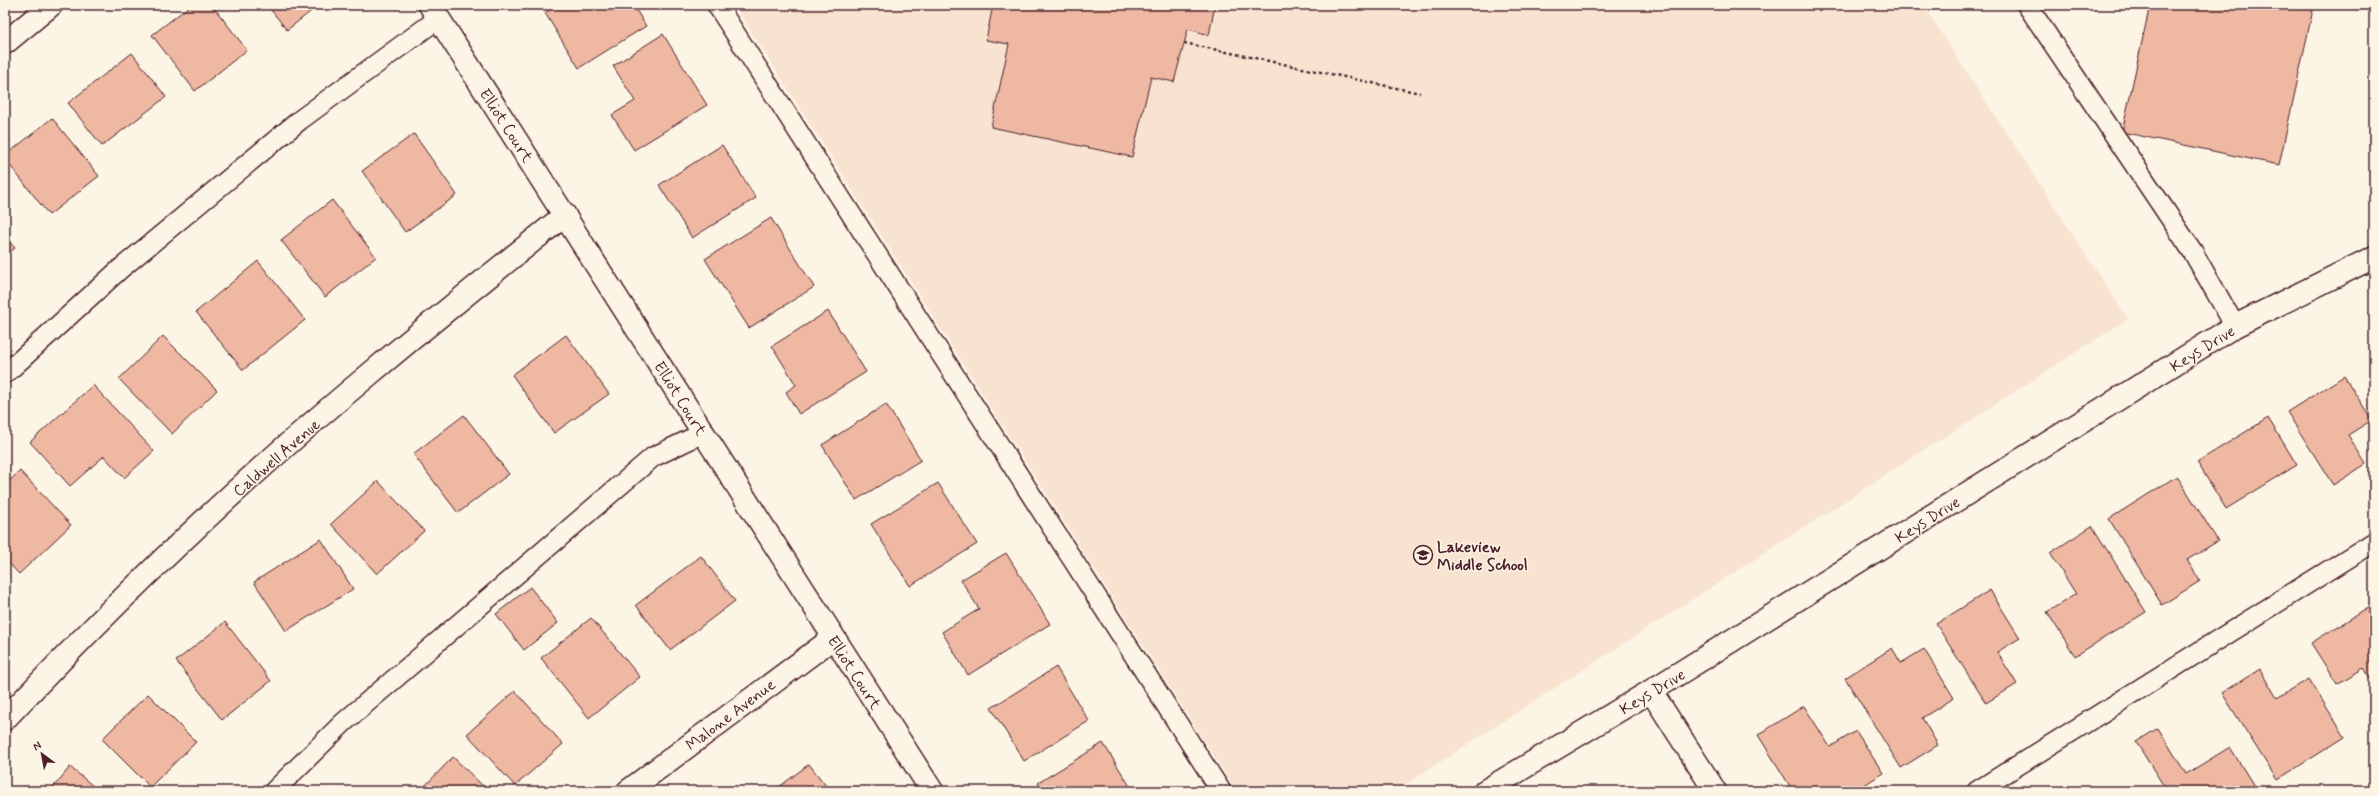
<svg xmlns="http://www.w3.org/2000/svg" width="2379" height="796" font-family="Mynerve,sans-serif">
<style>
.built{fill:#f8e3d1}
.building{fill:#eeb8a2;stroke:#4a1f2b}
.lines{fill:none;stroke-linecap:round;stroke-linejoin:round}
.lane-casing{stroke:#4a1f2b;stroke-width:22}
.street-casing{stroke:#4a1f2b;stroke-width:25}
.path{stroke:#4a1f2b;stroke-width:2.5;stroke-dasharray:3 3;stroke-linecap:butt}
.lane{stroke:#fcf5e5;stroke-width:19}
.street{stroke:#fcf5e5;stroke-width:22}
.labels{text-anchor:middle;stroke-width:3;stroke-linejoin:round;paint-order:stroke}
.street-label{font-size:16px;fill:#4a1f2b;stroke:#fcf5e5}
.poi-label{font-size:16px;font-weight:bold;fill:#4a1f2b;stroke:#fcf5e5;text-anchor:start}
</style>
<rect width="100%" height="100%" fill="#fcf5e5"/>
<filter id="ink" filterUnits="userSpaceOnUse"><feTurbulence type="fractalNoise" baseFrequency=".025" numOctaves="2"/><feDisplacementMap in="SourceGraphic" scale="8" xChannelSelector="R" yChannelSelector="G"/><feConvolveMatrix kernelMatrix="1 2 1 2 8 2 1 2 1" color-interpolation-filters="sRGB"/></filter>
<g filter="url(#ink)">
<polygon class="built" points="734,5 1923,5 2128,319 1395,791 1236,791"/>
<g class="building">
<polygon points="191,5 212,5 247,50 195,91 152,35"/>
<polygon points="267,5 319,5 287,30"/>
<polygon points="557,5 633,5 646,26 579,68 545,13"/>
<polygon points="993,5 1215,5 1209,35 1188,29 1174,82 1151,77 1132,157 991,127 1009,44 986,40"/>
<polygon points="2150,5 2314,5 2279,165 2122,132"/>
<polygon points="663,34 707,105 634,150 612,115 635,101 613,66"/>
<polygon points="132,53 166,97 102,146 68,103"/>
<polygon points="52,118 99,176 49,215 5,159 5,156"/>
<polygon points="414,134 457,195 405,232 362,171"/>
<polygon points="722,145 756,198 692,238 659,185"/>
<polygon points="332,200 376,257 325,297 281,240"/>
<polygon points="771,218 814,287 749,328 705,259"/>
<polygon points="5,237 15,248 5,256"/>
<polygon points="258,261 305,320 243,370 196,312"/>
<polygon points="828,311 866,372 799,414 786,392 796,385 772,346"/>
<polygon points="566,335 609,394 554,433 512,375"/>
<polygon points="163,336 217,390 172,434 119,379"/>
<polygon points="2344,376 2372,420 2348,435 2366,464 2333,485 2287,412"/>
<polygon points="93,385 154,451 124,478 104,456 70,486 30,442"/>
<polygon points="886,404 921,460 856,500 822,445"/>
<polygon points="464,415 509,474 458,513 413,454"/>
<polygon points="2268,418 2297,465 2226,509 2197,462"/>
<polygon points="20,471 71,525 19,574 5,559 5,485"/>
<polygon points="2177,476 2218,541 2187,560 2200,581 2162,605 2109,519"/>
<polygon points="378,481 424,531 377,574 331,524"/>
<polygon points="938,483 977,544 910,586 871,524"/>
<polygon points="2092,526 2146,612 2075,656 2047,612 2076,594 2050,553"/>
<polygon points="321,539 353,589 286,631 254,582"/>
<polygon points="1006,553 1050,624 968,675 942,632 979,609 961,580"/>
<polygon points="701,556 735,601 670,650 636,605"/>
<polygon points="530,587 558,623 524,650 496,614"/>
<polygon points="1990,590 2020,638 1997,652 2017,684 1986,703 1936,624"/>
<polygon points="2374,604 2374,685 2364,668 2337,684 2311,643"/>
<polygon points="591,618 640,677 589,718 541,658"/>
<polygon points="225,622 271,681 222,720 176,661"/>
<polygon points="1892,648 1901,663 1924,649 1954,698 1922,718 1938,745 1901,768 1845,678"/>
<polygon points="1056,667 1089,721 1024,761 991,708"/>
<polygon points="2260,669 2277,698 2309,679 2345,737 2277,780 2222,693"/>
<polygon points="515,691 563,744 515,786 467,734"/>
<polygon points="148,694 196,742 150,787 102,739"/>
<polygon points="1804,706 1830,747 1856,731 1883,773 1855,791 1793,791 1758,735"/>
<polygon points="2158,728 2186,774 2230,747 2257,791 2167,791 2136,742"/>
<polygon points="1103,743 1133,791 1043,791 1038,783"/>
<polygon points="453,757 488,791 420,791"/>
<polygon points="809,764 830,791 774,791"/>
<polygon points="70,767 99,791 50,791"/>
</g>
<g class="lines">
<defs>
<g id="lane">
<polyline points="717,5 1221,791"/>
<polyline points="2027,5 2193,252 2235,326"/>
<polyline points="5,374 119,270 300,120 439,18"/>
<polyline points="274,791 343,723 653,457 703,433"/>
<polyline points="1977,791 2374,542"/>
</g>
<g id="street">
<polyline points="430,5 932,791"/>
<polyline points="5,43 51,5"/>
<polyline points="1651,691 1715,791"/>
<path d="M 5,719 C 120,597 242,480 371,373 C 435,319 500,267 565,215"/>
<polyline points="628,791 833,638"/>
<polyline points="1485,791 1651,691 2235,326 2374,257"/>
</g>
</defs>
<use href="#lane" class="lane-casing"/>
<use href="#street" class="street-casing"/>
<polyline class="path" points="1184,43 1420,93"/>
<use href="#lane" class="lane"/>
<use href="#street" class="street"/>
</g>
</g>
<defs>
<symbol id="school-ring" viewBox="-11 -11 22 22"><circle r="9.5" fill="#fcf5e5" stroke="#4a1f2b" stroke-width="1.5"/><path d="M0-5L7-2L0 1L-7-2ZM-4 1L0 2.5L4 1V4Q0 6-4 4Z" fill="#4a1f2b"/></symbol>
</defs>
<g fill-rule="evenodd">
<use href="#school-ring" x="1412" y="544" width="22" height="22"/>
</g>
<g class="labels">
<g class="street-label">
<text transform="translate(507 125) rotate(57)" y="6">Elliot Court</text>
<text transform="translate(2202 348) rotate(-32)" y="6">Keys Drive</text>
<text transform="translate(681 398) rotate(58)" y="6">Elliot Court</text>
<text transform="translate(276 457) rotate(-41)" y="6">Caldwell Avenue</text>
<text transform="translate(1927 519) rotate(-32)" y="6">Keys Drive</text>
<text transform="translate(855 672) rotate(57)" y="6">Elliot Court</text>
<text transform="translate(1652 691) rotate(-31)" y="6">Keys Drive</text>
<text transform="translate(730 714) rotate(-37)" y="6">Malone Avenue</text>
</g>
<g class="poi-label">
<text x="1437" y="552">Lakeview<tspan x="1437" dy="18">Middle School</tspan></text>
</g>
</g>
<rect width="2379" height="796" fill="none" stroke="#fcf5e5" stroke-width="20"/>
<rect x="10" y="10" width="2359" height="776" fill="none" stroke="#4a1f2b" stroke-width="1.5" filter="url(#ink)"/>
<g transform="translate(42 754) rotate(328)" stroke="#fcf5e5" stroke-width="3" paint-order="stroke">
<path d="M0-3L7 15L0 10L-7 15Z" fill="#4a1f2b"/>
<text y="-6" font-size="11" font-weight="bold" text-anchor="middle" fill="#4a1f2b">N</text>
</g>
</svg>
